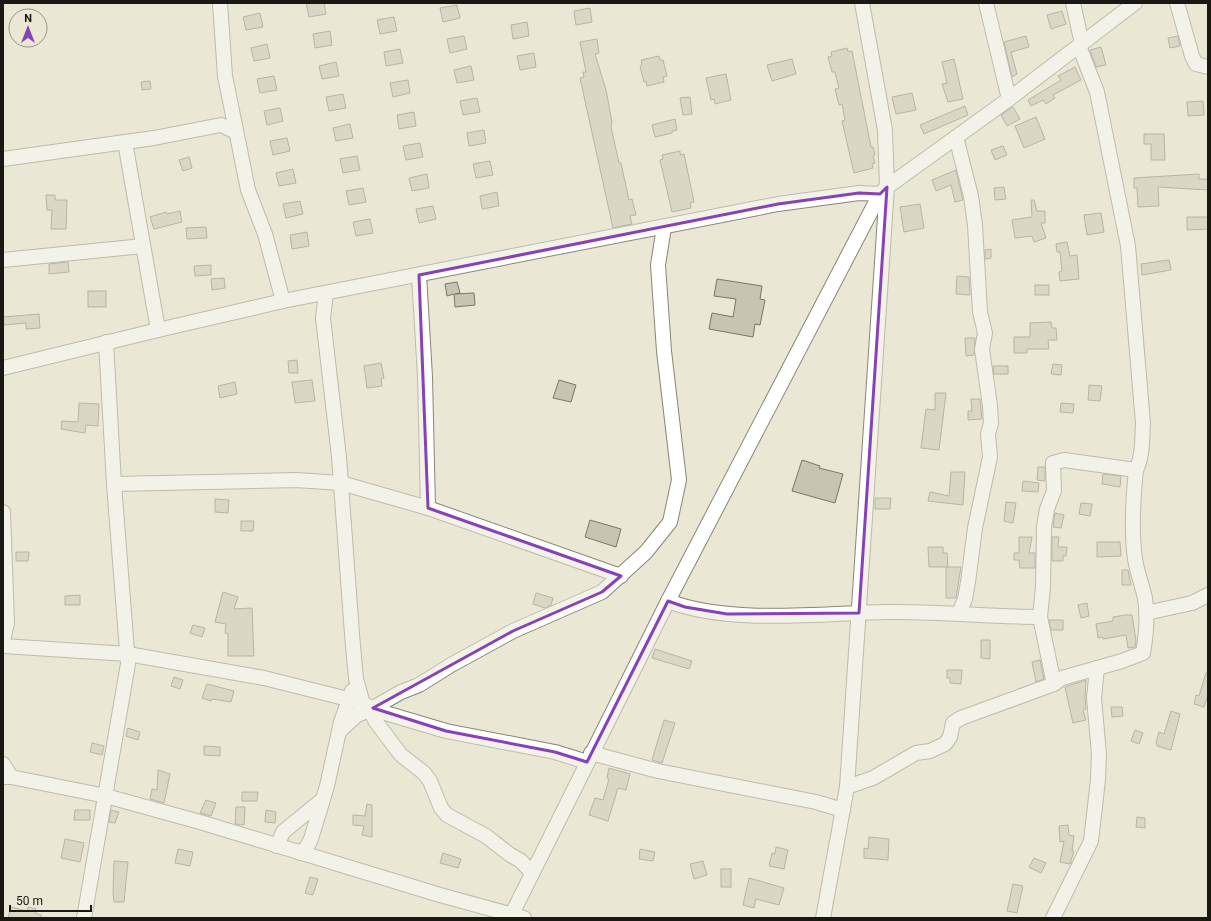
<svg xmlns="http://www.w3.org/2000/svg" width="1211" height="921" font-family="Roboto,sans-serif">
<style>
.building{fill:#c7c4b3;stroke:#7a7767}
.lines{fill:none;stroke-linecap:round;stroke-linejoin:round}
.minor-casing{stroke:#898676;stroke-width:16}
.minor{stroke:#fff;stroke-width:14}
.marked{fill:none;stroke:#8642b6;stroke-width:3;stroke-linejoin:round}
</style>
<rect width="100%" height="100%" fill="#eae7d5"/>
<g class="building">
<polygon points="306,3 324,3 326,14 309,17"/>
<polygon points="457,5 460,18 443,22 440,8"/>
<polygon points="590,8 592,22 576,25 574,11"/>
<polygon points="1062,11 1066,24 1051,29 1047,15"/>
<polygon points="260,13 263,27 246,30 243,17"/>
<polygon points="394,17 397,31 380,34 377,20"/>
<polygon points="527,22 529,36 513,39 511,25"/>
<polygon points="330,31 332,45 315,48 313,34"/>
<polygon points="464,36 467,49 450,53 447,39"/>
<polygon points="1026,36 1029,47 1011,52 1017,74 1012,77 1004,42"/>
<polygon points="1178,36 1180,46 1170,48 1168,38"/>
<polygon points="597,39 599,53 595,54 606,90 612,122 611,127 619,163 621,163 629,200 632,199 636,215 630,216 632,224 613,228 580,78 584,77 583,72 586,72 580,42"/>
<polygon points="267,44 270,58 254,61 251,48"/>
<polygon points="1101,47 1106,65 1096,67 1090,50"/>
<polygon points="847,48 848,52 852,51 871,147 873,147 875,155 873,156 875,163 872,164 873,168 854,173 842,121 845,120 842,104 839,105 835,89 839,88 835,72 832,72 828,57 832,56 831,52"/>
<polygon points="400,49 403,63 386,66 384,52"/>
<polygon points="534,53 536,67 520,70 517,56"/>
<polygon points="659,56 660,60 663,60 667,76 663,77 664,82 647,86 646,81 644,82 640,66 642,65 641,60"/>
<polygon points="792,59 796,74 772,81 767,65"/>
<polygon points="954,59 963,99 948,102 942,84 947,83 942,62"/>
<polygon points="336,62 339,76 322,79 319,66"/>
<polygon points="471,66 474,80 457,83 454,70"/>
<polygon points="1075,67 1081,80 1053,95 1055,98 1046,104 1043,100 1031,106 1028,100 1061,80 1058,76"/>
<polygon points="726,74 731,100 715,104 714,99 711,100 706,78"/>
<polygon points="274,76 277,90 260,93 257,79"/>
<polygon points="408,80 410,93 393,97 390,83"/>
<polygon points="150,81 151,89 142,90 141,82"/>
<polygon points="912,93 916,110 896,114 892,97"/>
<polygon points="343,94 346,108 329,111 326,97"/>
<polygon points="690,97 692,114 683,115 680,98"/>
<polygon points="477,98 480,112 463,115 460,101"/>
<polygon points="1203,101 1204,115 1188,116 1187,102"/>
<polygon points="965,106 968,115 924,134 920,125"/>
<polygon points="1013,107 1020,119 1007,126 1001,115"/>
<polygon points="280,108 283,121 267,125 264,111"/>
<polygon points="414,112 416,126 399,129 397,115"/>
<polygon points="1036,117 1045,139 1024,148 1015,126"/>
<polygon points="675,119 677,130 672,131 672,133 655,137 652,125"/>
<polygon points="350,124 353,138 336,141 333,128"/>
<polygon points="484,130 486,143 469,146 467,133"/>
<polygon points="1144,134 1164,134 1165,160 1151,160 1151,144 1144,144"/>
<polygon points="287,138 290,151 273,155 270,141"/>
<polygon points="420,143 423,157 406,160 403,146"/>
<polygon points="1003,146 1007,155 995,160 991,150"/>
<polygon points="680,151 680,155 684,154 694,202 690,203 691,208 672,212 660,160 663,159 662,155"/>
<polygon points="357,156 360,170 343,173 340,159"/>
<polygon points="189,157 192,168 183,171 179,160"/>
<polygon points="490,161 493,175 476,178 473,164"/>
<polygon points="293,169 296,183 279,186 276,173"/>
<polygon points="956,170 963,200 955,202 951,185 936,191 932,180"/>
<polygon points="427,174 429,188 412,191 409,178"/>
<polygon points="1199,174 1199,179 1208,179 1208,190 1158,187 1159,206 1138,207 1137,188 1134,188 1134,178"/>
<polygon points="1004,187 1006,199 995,200 994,188"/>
<polygon points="363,188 366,202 349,205 346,191"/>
<polygon points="497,192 499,206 482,209 480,196"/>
<polygon points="46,195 55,195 55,200 67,200 66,229 51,229 52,210 47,210"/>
<polygon points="1031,200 1034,200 1037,211 1045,211 1045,223 1041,223 1046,238 1034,242 1032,236 1015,238 1012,220 1032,217"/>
<polygon points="300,201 303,214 286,218 283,204"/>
<polygon points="920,204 924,228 904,232 900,207"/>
<polygon points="433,206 436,219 419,223 416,209"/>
<polygon points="180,211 182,222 154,229 150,217 166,212 167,214"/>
<polygon points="1101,213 1104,232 1087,235 1084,215"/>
<polygon points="1187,217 1208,217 1208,229 1187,230"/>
<polygon points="370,219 373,233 356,236 353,222"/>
<polygon points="206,227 207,238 187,239 186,228"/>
<polygon points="307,232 309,246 292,249 290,235"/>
<polygon points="1067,242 1070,256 1077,255 1079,279 1060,281 1059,272 1062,271 1060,252 1057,252 1056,244"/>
<polygon points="991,249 991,258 985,259 985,250"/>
<polygon points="1169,260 1171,270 1142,275 1141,264"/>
<polygon points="68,262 69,272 49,274 49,264"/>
<polygon points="211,265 211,275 195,276 194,266"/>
<polygon points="957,276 969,277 970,295 956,294"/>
<polygon points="224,278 225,288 212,290 211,279"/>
<polygon points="717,279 762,286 760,299 765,300 760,325 755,324 753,337 709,329 712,313 733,317 736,299 714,296"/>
<polygon points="457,282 460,293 455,294 474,293 475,305 455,307 454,294 447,296 445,284"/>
<rect x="1035" y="285" width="14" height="10"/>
<rect x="88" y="291" width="18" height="16"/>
<polygon points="39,314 40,328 26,329 26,323 4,325 3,317"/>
<polygon points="1051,322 1052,328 1056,328 1057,340 1048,340 1049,349 1027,349 1027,353 1014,353 1014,337 1030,337 1030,323"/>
<polygon points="965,338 975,338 974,355 966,356"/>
<polygon points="297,360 298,373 289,373 288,361"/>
<polygon points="381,363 384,378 381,379 382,386 367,388 364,366"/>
<polygon points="1053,364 1062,365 1061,375 1051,374"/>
<polygon points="993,366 1008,366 1008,374 994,374"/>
<polygon points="312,380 315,401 295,403 292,382"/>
<polygon points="559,380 576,385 571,402 553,398"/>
<polygon points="235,382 237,394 220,398 218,386"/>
<polygon points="1089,385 1102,386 1100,401 1088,400"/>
<polygon points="935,393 946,393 939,450 921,448 926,409 935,410"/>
<polygon points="971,399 980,399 982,419 968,420 968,411 972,411"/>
<polygon points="79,403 99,404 98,426 86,425 85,433 61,429 62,421 78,422"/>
<polygon points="1061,403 1074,404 1073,413 1060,412"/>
<polygon points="802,460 820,466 819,468 843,474 835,503 792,491"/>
<polygon points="1038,467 1045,467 1045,481 1037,480"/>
<polygon points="951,472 965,472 963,505 928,501 930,492 949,496"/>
<polygon points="1103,474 1121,476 1120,487 1102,484"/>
<polygon points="1023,481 1039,483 1038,492 1022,491"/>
<polygon points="875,498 891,498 890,509 875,509"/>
<polygon points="215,499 229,500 228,513 215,512"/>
<polygon points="1006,502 1016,503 1013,523 1004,521"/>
<polygon points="1081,503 1092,504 1090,516 1079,514"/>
<polygon points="1055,513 1064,515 1061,528 1053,527"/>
<polygon points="590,520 621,529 616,547 585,537"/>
<polygon points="241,521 254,521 253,531 241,531"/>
<polygon points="1019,537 1032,537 1029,553 1035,553 1035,568 1020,568 1019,560 1014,560 1014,553 1019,553"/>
<polygon points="1052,537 1059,537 1058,547 1067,547 1066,556 1063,556 1063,561 1052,561"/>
<polygon points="1097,542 1120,542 1121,556 1097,557"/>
<polygon points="928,547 943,547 943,553 947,553 948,567 929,567"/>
<polygon points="16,552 29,552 28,561 16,561"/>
<polygon points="946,567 961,567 956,598 946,598"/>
<polygon points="1122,570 1128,570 1131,585 1122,585"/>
<polygon points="223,592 238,597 234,609 252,608 254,656 228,656 228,634 225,633 226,624 215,622"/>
<polygon points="536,593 553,598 551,605 545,608 533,604"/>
<polygon points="80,595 80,605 65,605 65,596"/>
<polygon points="1087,603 1089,616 1081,618 1078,605"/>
<polygon points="1126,615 1132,615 1136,641 1135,647 1128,648 1126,635 1103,639 1102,637 1098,638 1096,624 1113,621 1113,617"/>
<polygon points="1049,620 1063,620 1063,630 1051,630"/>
<polygon points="193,625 205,628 202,637 190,633"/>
<polygon points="981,640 990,640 990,659 981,658"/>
<polygon points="655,649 692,661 689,669 652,658"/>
<polygon points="1040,660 1044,679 1036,682 1032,662"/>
<polygon points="947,670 962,670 961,684 950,683 950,678 947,678"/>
<polygon points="1206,673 1208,673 1208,695 1204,707 1194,704 1196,695 1199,696"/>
<polygon points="174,677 183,680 180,689 171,686"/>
<polygon points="1086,680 1085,699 1086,709 1083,710 1086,720 1073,723 1065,687"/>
<polygon points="207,684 234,691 231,702 212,699 211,701 202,698"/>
<polygon points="1111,707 1122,707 1123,716 1112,717"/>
<polygon points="1171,711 1180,714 1171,750 1157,746 1157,743 1156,743 1159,732 1164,734"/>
<polygon points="664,720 675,723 662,763 652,760"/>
<polygon points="128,728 140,732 138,740 126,736"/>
<polygon points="1135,730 1143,733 1139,744 1131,741"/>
<polygon points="92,743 104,746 102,755 90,752"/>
<polygon points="204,746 220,747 220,756 204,755"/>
<polygon points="609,768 630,774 626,790 618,788 608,821 589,815 595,798 603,800 609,779 607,778"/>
<polygon points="158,770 170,774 164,803 150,799 152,789 157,790"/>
<polygon points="242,792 258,792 257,801 242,801"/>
<polygon points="206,800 216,803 211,816 200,813"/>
<polygon points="367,804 372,805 372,837 362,835 364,826 353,825 353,815 365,816"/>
<polygon points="236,807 245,807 244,825 235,824"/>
<polygon points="75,810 90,810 90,820 74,820"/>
<polygon points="111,810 119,812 115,823 109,822"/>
<polygon points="266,810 276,812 275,823 265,822"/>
<polygon points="1137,817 1145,818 1145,828 1136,827"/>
<polygon points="1068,825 1069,835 1074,836 1072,851 1074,851 1070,864 1060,862 1064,841 1060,842 1059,826"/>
<polygon points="869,837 889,839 888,860 864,858 864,848 868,849"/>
<polygon points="65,839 84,843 80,862 61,858"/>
<polygon points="776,847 788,850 784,869 769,866 772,853 775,854"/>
<polygon points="178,849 193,852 190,866 175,863"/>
<polygon points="640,849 655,852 653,861 639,859"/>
<polygon points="443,853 461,859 458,868 440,863"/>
<polygon points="1034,858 1046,863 1041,873 1029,867"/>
<polygon points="114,861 128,862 124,902 114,902 113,894"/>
<polygon points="703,861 707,875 694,879 690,864"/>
<rect x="721" y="869" width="10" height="18"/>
<polygon points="310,877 318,879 313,895 305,893"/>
<polygon points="749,878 784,888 779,905 756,899 754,908 743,905"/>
<polygon points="1013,884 1023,886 1017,913 1007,911"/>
<polygon points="11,907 27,911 28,907 36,909 35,913 41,915 41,918 8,918"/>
</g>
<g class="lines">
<defs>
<g id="minor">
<polyline points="220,3 225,76 240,150 248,190 265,234 283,301"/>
<polyline points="986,3 1009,99"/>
<polyline points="1073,3 1082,44"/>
<polyline points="1177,3 1192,56 1196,64 1208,67"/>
<polyline points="956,137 971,196 975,225 980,312 985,333 982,349 990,406 991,423 988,434 990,457 975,528 968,582 965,599 959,613"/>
<polyline points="125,142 158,330 283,301 778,204 859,193 880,194"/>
<polyline points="3,159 154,138 221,125 236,132"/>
<polyline points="3,260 143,246"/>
<polyline points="419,275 425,377 428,508"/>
<polyline points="326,293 323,318 339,457 352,634 356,679 363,704"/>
<polyline points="3,368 158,330"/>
<polyline points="114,484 296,480 341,483 428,508 621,576"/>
<polyline points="3,512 7,623 3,641"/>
<path d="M 668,601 C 730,625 822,613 888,612 C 939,611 990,617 1040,617"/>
<polyline points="1146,613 1192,603 1208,595"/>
<polyline points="3,646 128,654 264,678 348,699 382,712 446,731 555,752 587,762"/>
<polyline points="1054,684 1040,617 1043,587 1044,527 1047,509 1054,491 1053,463 1064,460 1136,470"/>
<polyline points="368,706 376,722 401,755 424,773 430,781 441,808 447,815 486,836 509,854 521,861 532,873"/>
<polyline points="373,708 401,692 419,685 451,665 513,631 602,592 646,552 670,522 679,480 664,351 658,265 664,227"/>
<polyline points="341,730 357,715 370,710"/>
<polyline points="591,753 658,771 816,802 843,810"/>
<polyline points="3,764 11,777"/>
<polyline points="3,777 11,777 106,796 200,822 440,895 524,918"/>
<path d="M 847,787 L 873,778 L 916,753 L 930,751 L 945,744 L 950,737 L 953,723 L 961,718 L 1054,684 L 1062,678 L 1122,661 L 1143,653 C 1146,636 1148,616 1145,598 C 1142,585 1137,572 1135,559 C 1131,530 1133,499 1136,470 C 1143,456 1142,439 1143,423 L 1128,246 L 1097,92 L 1079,46"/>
<polyline points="277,846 283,832 322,800"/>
<polyline points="300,853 307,847 311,839 327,786 341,722 352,691"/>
<polyline points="84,918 128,664 114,484 106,342"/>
<polyline points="510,918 668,601 880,194 887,187 1009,99 1135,3"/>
<polyline points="823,918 847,787 887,187 885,130 862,3"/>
<polyline points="1053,918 1091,841 1098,780 1099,754 1094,698 1097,668"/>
</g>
</defs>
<use href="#minor" class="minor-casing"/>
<use href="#minor" class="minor"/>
</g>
<path d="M0 0H1211V921H0ZM 887,187 L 859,613 L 727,614 L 685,607 L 668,601 L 587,762 L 555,752 L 446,731 L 373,708 L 513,631 L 602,592 L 621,576 L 428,508 L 419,275 L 778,204 L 859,193 L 880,194 Z" fill="#eae7d5" fill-opacity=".55" fill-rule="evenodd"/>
<path class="marked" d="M 887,187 L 859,613 L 727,614 L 685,607 L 668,601 L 587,762 L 555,752 L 446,731 L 373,708 L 513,631 L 602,592 L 621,576 L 428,508 L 419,275 L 778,204 L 859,193 L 880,194 Z"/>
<rect width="1211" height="921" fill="none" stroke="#191812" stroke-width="8"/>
<g transform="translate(28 28)"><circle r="19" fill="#eae7d5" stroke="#969487"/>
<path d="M0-3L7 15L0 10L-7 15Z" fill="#8642b6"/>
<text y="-6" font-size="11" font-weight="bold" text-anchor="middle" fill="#191812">N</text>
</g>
<path d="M10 905v6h81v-6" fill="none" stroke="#191812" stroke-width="2"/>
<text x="16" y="905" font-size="12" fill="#191812" stroke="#eae7d5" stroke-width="3" paint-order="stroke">50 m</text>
</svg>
